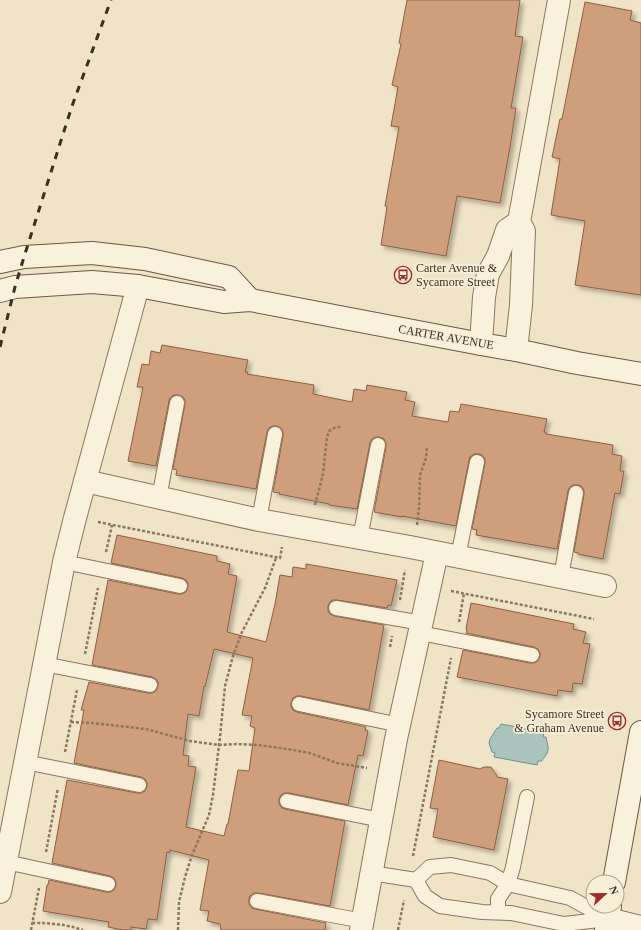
<svg xmlns="http://www.w3.org/2000/svg" width="641" height="930" font-family="Georgia,serif">
<style>
.water{fill:#a9c4bc;stroke:#6f938a}
.building{fill:#cf9f7d;stroke:#8d5f41;fill-rule:evenodd;filter:url(#shadow)}
.lines{fill:none;stroke-linecap:round;stroke-linejoin:round}
.lane-casing{stroke:#8d765c;stroke-width:16}
.street-casing{stroke:#8d765c;stroke-width:24}
.secondary-casing{stroke:#6f573f;stroke-width:24}
.path{stroke:#8d765c;stroke-width:2.5;stroke-dasharray:3 2;stroke-linecap:butt}
.lane{stroke:#faf1dc;stroke-width:14}
.street{stroke:#faf1dc;stroke-width:22}
.secondary{stroke:#faf1dc;stroke-width:22}
.rail{stroke:#3d2e20;stroke-width:3;stroke-dasharray:7 7;stroke-linecap:butt}
.labels{text-anchor:middle;stroke-width:3.5;stroke-linejoin:round;paint-order:stroke}
.poi-label{font-size:12px;fill:#3d2e20;stroke:#f7eed8;text-anchor:start}
.street-label{font-size:12px;fill:#3d2e20;stroke:#f7eed8}
</style>
<defs>
<filter id="shadow"><feDropShadow dx="3.5" dy="3.5" stdDeviation="2" flood-color="#0004"/></filter>
</defs>
<rect width="100%" height="100%" fill="#f0e4c8"/>
<path class="water" d="M 501,724 L 544,732 L 543,737 L 546,737 C 548,748 551,751 542,760 L 542,761 L 538,761 L 537,765 L 494,757 L 495,753 L 492,752 L 489,743 L 490,739 L 497,728 L 499,728 Z"/>
<g class="building">
<polygon points="407,0 520,0 515,36 523,37 511,108 516,108 510,147 500,203 457,196 446,256 381,245 387,207 385,206 399,127 391,126 398,87 392,85 401,44 399,43"/>
<polygon points="585,2 632,11 630,20 641,23 641,295 575,285 585,221 551,215 560,159 552,157 560,119 562,119"/>
<polygon points="162,345 248,360 245,372 248,372 247,374 314,385 313,394 352,402 354,389 366,391 367,385 407,392 405,400 415,402 412,416 448,422 450,411 459,412 461,404 547,419 544,432 546,432 546,434 613,445 612,454 622,456 620,471 624,471 620,494 615,493 603,559 578,554 578,553 574,552 584,494 584,490 581,486 578,485 573,485 569,488 568,491 557,549 476,535 477,530 472,529 485,463 485,459 482,455 479,454 474,454 470,457 469,460 456,526 402,516 402,517 374,512 386,447 386,443 384,439 379,437 375,437 372,439 370,443 357,509 329,505 329,504 279,494 280,493 273,492 283,436 283,431 281,428 277,426 272,426 269,428 267,432 256,489 176,475 177,470 173,469 185,404 185,400 183,397 179,395 174,395 170,398 169,401 156,466 128,461 143,387 137,387 142,364 149,365 151,351 160,353"/>
<path d="M 117,535 L 217,556 L 217,561 L 230,564 L 228,574 L 237,576 L 227,632 L 266,642 L 275,604 L 280,575 L 292,577 L 293,567 L 306,569 L 306,564 L 397,580 L 391,606 L 388,605 L 387,608 L 337,600 L 333,600 L 330,602 L 328,606 L 328,611 L 330,614 L 334,616 L 384,625 L 369,710 L 301,696 L 297,696 L 293,698 L 291,703 L 291,706 L 293,710 L 297,712 L 366,727 L 365,730 L 368,731 L 363,756 L 358,755 L 348,805 L 289,793 L 284,793 L 281,795 L 279,799 L 279,804 L 282,808 L 285,809 L 345,821 L 330,906 L 259,893 L 254,893 L 250,896 L 249,899 L 249,904 L 252,908 L 255,909 L 326,923 L 325,930 L 221,930 L 220,924 L 207,921 L 209,911 L 200,910 L 209,860 L 170,850 L 169,853 L 167,852 L 157,920 L 148,919 L 146,929 L 131,927 L 131,930 L 123,930 L 108,927 L 109,922 L 43,911 L 47,885 L 48,885 L 49,880 L 106,892 L 110,892 L 114,890 L 116,885 L 116,882 L 114,878 L 110,876 L 52,863 L 67,780 L 137,793 L 141,793 L 145,791 L 147,786 L 147,783 L 145,779 L 141,777 L 74,763 L 84,710 L 81,710 L 89,682 L 148,693 L 152,693 L 156,691 L 158,686 L 158,682 L 156,679 L 152,677 L 92,665 L 108,580 L 178,594 L 182,594 L 186,592 L 188,587 L 188,583 L 186,580 L 182,578 L 111,563 ZM 214,649 L 253,658 L 242,715 L 252,716 L 250,726 L 255,728 L 249,771 L 238,770 L 228,824 L 227,824 L 224,836 L 186,827 L 196,767 L 188,766 L 189,756 L 183,755 L 188,714 L 199,716 L 204,686 L 205,687 Z"/>
<polygon points="471,603 574,624 573,629 586,632 583,643 590,644 582,684 573,683 572,692 558,690 557,696 457,677 463,650 530,663 534,663 538,661 540,656 540,653 538,649 534,647 466,633 467,630 466,629"/>
<polygon points="439,760 480,769 484,767 491,767 497,776 497,777 508,779 494,850 433,837 438,809 430,808"/>
</g>
<g class="lines">
<defs>
<g id="lane">
<polyline points="159,498 177,403"/>
<polyline points="259,520 275,434"/>
<polyline points="360,538 378,445"/>
<polyline points="458,557 477,462"/>
<polyline points="64,562 180,586"/>
<polyline points="561,577 576,493"/>
<polyline points="336,608 422,623"/>
<polyline points="420,633 532,655"/>
<polyline points="44,664 150,685"/>
<polyline points="299,704 400,725"/>
<polyline points="25,762 139,785"/>
<polyline points="287,801 381,820"/>
<polyline points="6,862 108,884"/>
<polyline points="371,873 416,880 425,896 440,906 482,912 511,913 564,924 608,919"/>
<polyline points="416,880 430,867 451,865 490,873 508,884 570,898 608,919"/>
<polyline points="257,901 363,921"/>
<polyline points="498,912 498,899 508,884 513,867 527,797"/>
</g>
<g id="street">
<polyline points="481,344 484,297 488,274 498,256 507,230 519,222"/>
<polyline points="516,350 521,305 524,231 519,222 559,0"/>
<polyline points="85,481 259,520 410,547 605,586"/>
<polyline points="0,892 64,562 75,518 138,286"/>
<polyline points="608,919 641,927"/>
<polyline points="361,930 396,739 437,553"/>
</g>
<g id="secondary">
<polyline points="0,262 24,257 92,253 145,259 229,277 250,300"/>
<polyline points="0,291 15,287 92,282 138,286 224,302 250,300 481,344 516,350 577,363 641,374"/>
<polyline points="614,882 641,732"/>
<polyline points="606,930 610,906"/>
</g>
</defs>
<use href="#lane" class="lane-casing"/>
<use href="#street" class="street-casing"/>
<use href="#secondary" class="secondary-casing"/>
<g class="path">
<polyline points="315,505 323,474 327,437 330,430 336,427 342,427"/>
<polyline points="98,522 280,558 282,547"/>
<polyline points="417,525 419,508 420,475 426,458 427,446"/>
<polyline points="106,552 112,525"/>
<polyline points="451,591 594,619"/>
<polyline points="400,600 405,570"/>
<polyline points="459,622 464,593"/>
<polyline points="390,647 392,636"/>
<polyline points="85,654 98,588"/>
<polyline points="71,722 92,723 146,729 190,741 219,745 236,744 258,745 281,748 310,753 337,763 367,768"/>
<polyline points="65,752 77,690"/>
<polyline points="46,852 58,788"/>
<polyline points="413,856 451,658"/>
<path d="M 32,923 C 52,923 64,924 83,930"/>
<polyline points="31,930 39,888"/>
<polyline points="178,930 179,902 185,877 192,855 209,815 213,795 220,737 225,686 233,656 242,632 265,588 276,558"/>
<polyline points="398,930 404,900"/>
</g>
<use href="#lane" class="lane"/>
<use href="#street" class="street"/>
<use href="#secondary" class="secondary"/>
<polyline class="rail" points="0,347 15,287 24,257 72,106 111,0"/>
</g>
<defs>
<symbol id="bus-ring" viewBox="-11 -11 22 22"><circle r="9.5" fill="#f7eed8" stroke="#9e2a2b" stroke-width="1.5"/><path d="M-5-6H5V4H4V6H2V4H-2V6H-4V4H-5ZM-3.5-4V0h7V-4ZM-3.5 1.2v1.5H-2V1.2ZM2 1.2v1.5H3.5V1.2Z" fill="#9e2a2b"/></symbol>
</defs>
<g fill-rule="evenodd">
<use href="#bus-ring" x="393" y="265" width="20" height="20"/>
<use href="#bus-ring" x="607" y="711" width="20" height="20"/>
</g>
<g class="labels">
<g class="poi-label">
<text x="416" y="272">Carter Avenue &amp;<tspan x="416" dy="14">Sycamore Street</tspan></text>
<text x="604" y="718" text-anchor="end">Sycamore Street<tspan x="604" dy="14">&amp; Graham Avenue</tspan></text>
</g>
<g class="street-label">
<text transform="translate(446 337) rotate(10)" y="4">CARTER AVENUE</text>
</g>
</g>
<g transform="translate(605 894) rotate(68)"><circle r="19" fill="#f7eed8" stroke="#ada18e"/>
<path d="M0-3L7 15L0 10L-7 15Z" fill="#9e2a2b"/>
<text y="-6" font-size="11" font-weight="bold" text-anchor="middle" fill="#3d2e20">N</text>
</g>
</svg>
